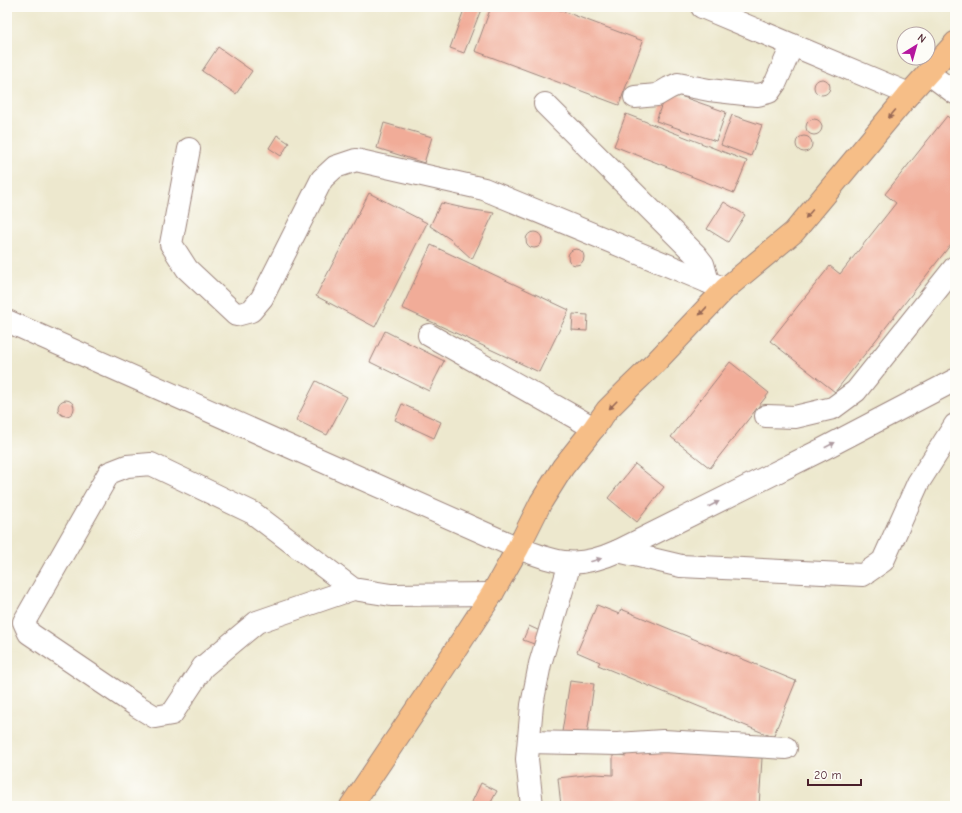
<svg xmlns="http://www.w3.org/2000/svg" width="962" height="813" font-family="'Comic Neue',sans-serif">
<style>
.building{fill:#f1ac98}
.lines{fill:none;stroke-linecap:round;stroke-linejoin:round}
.minor-casing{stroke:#9c847c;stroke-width:24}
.major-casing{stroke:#9c847c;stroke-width:24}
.minor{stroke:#fff;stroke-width:22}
.major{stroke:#f6be87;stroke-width:22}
.oneway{fill:#976754}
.oneway2{fill:#ae9aa0}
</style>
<rect width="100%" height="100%" fill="#fdfcf7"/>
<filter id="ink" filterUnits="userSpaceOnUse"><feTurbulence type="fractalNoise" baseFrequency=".025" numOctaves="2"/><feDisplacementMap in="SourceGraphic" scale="8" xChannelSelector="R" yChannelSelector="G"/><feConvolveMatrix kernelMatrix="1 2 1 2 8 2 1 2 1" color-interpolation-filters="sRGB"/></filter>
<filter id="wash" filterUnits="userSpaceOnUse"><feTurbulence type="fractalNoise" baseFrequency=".012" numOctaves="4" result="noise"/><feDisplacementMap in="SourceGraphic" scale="16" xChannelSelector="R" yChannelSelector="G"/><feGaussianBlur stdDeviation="0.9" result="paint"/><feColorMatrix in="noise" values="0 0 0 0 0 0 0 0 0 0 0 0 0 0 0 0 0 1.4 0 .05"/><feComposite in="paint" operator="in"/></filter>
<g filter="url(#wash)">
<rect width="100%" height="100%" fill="#ede8ce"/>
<g id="blocks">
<g class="building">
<polygon points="465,7 482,7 464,53 450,48"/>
<polygon points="491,7 552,7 643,41 619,105 475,51"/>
<polygon points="218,47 252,71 236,94 202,71"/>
<circle cx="822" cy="87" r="8"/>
<polygon points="666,91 726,112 716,141 656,121"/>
<polygon points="626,114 747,161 734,193 614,146"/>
<polygon points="732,115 762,125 751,156 721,145"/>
<polygon points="947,116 955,123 955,239 835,392 770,341 830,266 840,274 896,203 885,194"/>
<circle cx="814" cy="127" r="8"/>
<polygon points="384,123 432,137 424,163 377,148"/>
<polygon points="277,135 289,143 281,156 269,148"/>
<circle cx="804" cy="144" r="8"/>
<polygon points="369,193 427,223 375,327 316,296"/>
<polygon points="724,202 745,215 728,242 707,229"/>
<polygon points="441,203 468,209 494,213 472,259 450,239 430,226"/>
<circle cx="534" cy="240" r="8"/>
<polygon points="431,245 569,310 539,372 402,308"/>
<circle cx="576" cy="257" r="8"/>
<polygon points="573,314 588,315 587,331 572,330"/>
<polygon points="385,331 444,361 429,391 370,362"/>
<polygon points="730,362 769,393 710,468 671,437"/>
<polygon points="316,381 347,397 327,435 296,420"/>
<circle cx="66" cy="408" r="8"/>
<polygon points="402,404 441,422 434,438 395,420"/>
<polygon points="635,464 664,487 637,522 608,498"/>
<polygon points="597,605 619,614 621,609 796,681 773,737 598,665 600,662 577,652"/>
<polygon points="529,626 542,632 537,645 523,640"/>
<polygon points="570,681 594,684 587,735 562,732"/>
<polygon points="625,746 762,758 759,806 561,806 558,778 594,774 613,775 613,754 626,756"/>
<polygon points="481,783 497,791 489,806 470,806"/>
</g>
</g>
</g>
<g filter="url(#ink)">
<use href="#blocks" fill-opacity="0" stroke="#9c847c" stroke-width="1"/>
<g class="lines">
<defs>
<g id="minor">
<polyline points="702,7 909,94"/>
<polyline points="928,73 955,93"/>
<polyline points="635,97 657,95 669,88 678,84 709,90 744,94 758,95 769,92 776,82 787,57 792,45"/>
<polyline points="545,104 696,255 703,264 708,282"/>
<polyline points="189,149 171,244 187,269 236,315 251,311 262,298 322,179 335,167 356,160 484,189 725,289"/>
<path d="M 7,321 L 518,548 C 559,563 576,570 618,551 L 823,449 L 955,380"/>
<polyline points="429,335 594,428"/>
<polyline points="766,416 795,417 833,408 856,391 955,267"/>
<polyline points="618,551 681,566 863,575 883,561 918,483 955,425"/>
<polyline points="353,589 253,513 151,464 127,466 109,473 24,622 29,633 137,706 155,717 172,714 203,667 257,622 353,589 391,595 492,594"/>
<polyline points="529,742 617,744 663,741 786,748"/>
<polyline points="532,806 527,759 532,705 540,664 570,563"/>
</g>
<polyline id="major" points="351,806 428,692 492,594 518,548 541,502 563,467 594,428 607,410 628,389 653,365 725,289 794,232 909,94 955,43"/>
</defs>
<use href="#minor" class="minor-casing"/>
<use href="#major" class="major-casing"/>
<use href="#minor" class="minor"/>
<use href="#major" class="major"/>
</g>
<defs><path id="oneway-solid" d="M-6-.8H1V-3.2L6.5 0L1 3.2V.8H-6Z"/></defs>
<g class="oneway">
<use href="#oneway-solid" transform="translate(892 114) rotate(130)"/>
<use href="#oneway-solid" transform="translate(809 214) rotate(130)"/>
<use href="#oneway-solid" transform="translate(703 311) rotate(133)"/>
<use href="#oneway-solid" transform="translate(613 405) rotate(134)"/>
</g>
<g class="oneway2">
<use href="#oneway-solid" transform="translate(830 445) rotate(-27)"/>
<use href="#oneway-solid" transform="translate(714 504) rotate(-27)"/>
<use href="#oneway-solid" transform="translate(596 560) rotate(-16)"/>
</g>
</g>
<rect width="962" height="813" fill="none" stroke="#fdfcf7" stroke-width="24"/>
<g transform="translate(916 46) rotate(37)"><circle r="19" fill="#fdfcf7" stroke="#b5a4a5"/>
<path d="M0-3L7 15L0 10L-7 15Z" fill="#b5179e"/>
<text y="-6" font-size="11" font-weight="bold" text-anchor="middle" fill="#4a1f2b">N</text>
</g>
<path d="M808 779v6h53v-6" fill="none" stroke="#4a1f2b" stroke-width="2"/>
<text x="814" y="779" font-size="12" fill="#4a1f2b" stroke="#fdfcf7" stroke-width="3" paint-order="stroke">20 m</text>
</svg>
